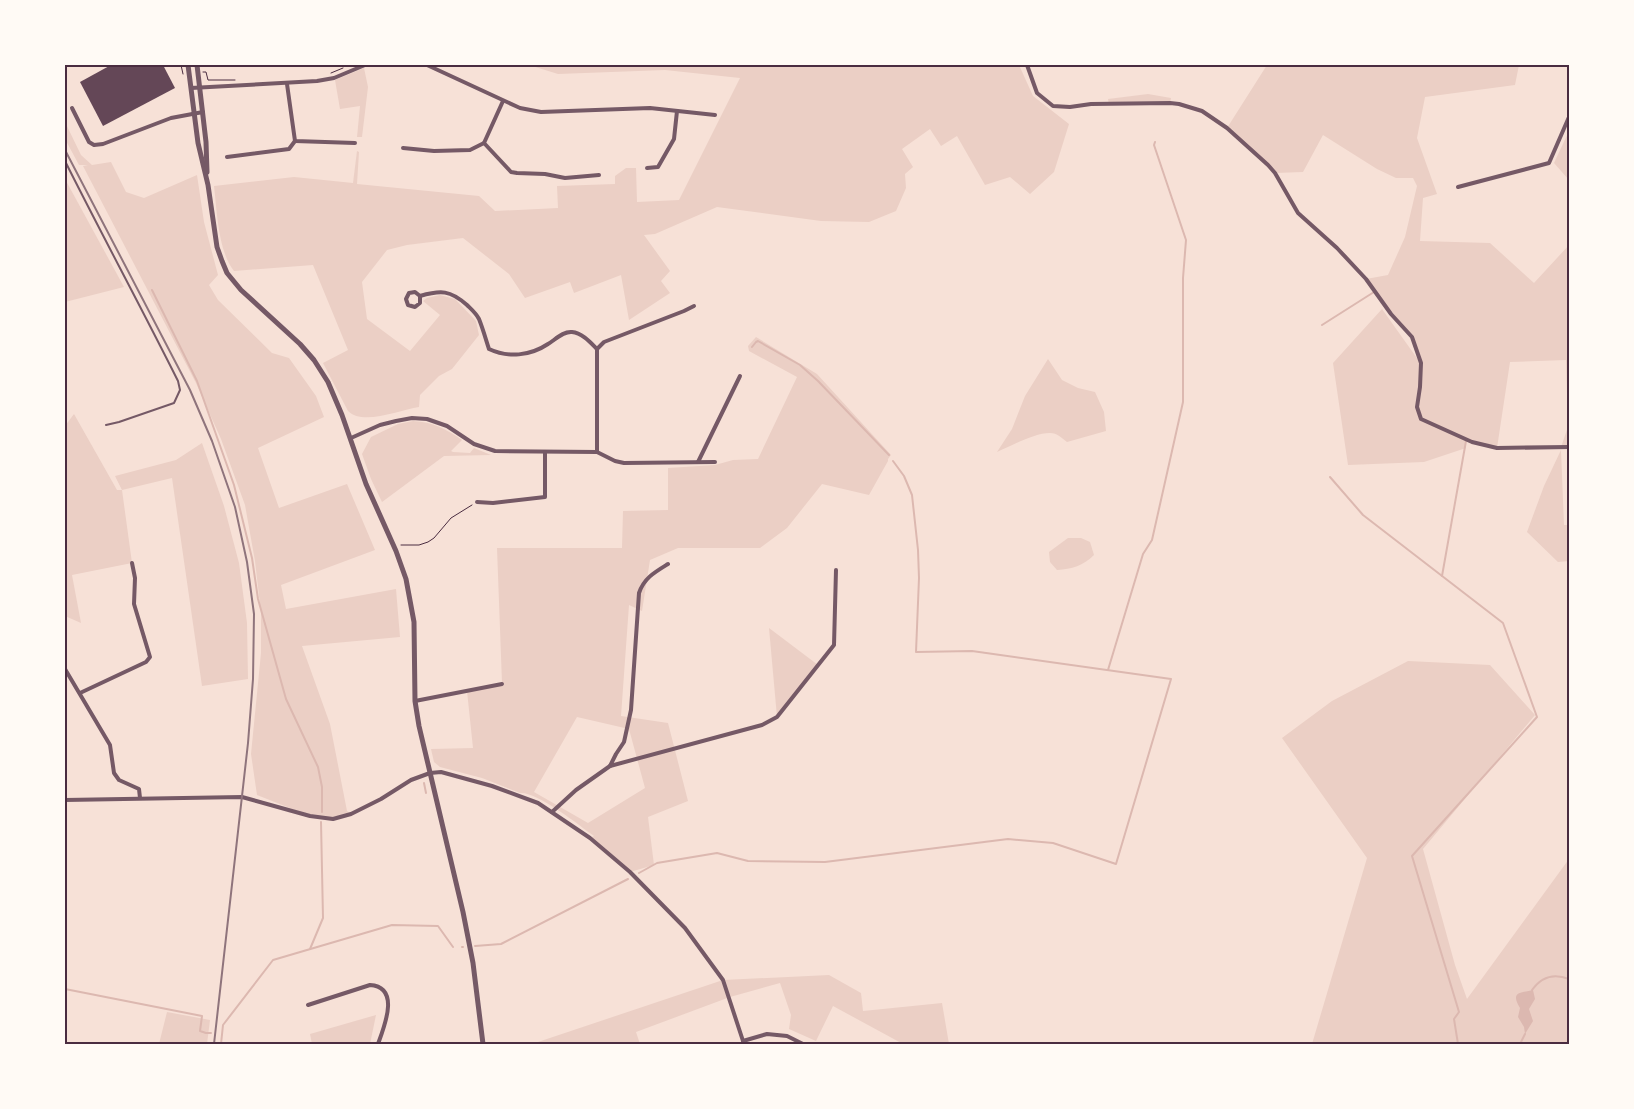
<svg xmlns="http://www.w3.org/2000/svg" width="1634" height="1109" font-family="Ubuntu,sans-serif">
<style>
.green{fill:#ebcfc5;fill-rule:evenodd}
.water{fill:#dcb8b0}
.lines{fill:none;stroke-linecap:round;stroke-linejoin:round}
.stream{stroke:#dcb8b0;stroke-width:2}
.building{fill:#644757}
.path{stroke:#4a2c40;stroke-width:1}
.service{stroke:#755966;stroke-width:2}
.minor{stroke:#755966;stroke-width:4}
.tertiary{stroke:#755966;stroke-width:5}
.rail{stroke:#8f747c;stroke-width:2}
.neatline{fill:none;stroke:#4a2c40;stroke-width:2}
</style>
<rect width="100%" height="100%" fill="#f7e1d7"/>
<g class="green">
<path d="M 529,65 L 1019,65 L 1033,96 L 1069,124 L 1054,172 L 1030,194 L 1010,177 L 985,185 L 957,136 L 941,146 L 930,129 L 902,149 L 913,167 L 905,174 L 906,188 L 896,211 L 869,222 L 821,221 L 717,207 L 655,234 L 644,235 L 670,271 L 661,281 L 670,293 L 629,320 L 621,275 L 574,293 L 570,282 L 525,298 L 509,274 L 463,238 L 407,245 L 387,250 L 362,282 L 367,319 L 410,351 L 440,315 L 423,301 L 427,298 L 440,295 L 455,299 L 476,321 L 479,335 L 452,369 L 439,376 L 420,395 L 419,407 C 399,410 363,426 348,411 L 323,363 L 348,350 L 313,265 L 234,271 C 218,251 217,211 214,186 L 294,177 L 353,183 L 357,151 L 359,152 L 357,184 L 479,196 L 495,211 L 558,208 L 557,186 L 615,184 L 615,176 L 626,168 L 636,168 L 637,202 L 679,200 L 740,78 L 665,70 L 558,74 Z"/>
<polygon points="1267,65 1519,65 1515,85 1425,97 1417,138 1437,194 1423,198 1420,241 1490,243 1534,283 1569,245 1569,447 1561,447 1568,427 1566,360 1510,362 1497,448 1466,441 1466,448 1424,462 1348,465 1333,363 1382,309 1419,361 1412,337 1391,314 1366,279 1388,275 1405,237 1417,186 1413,178 1396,178 1377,169 1323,135 1303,172 1275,173 1227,128"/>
<polygon points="364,68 368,87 362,137 357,137 360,106 340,109 335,80"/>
<polygon points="1148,94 1171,98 1170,103 1109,105 1108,99"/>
<polygon points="65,122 81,155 92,165 111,162 126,192 144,198 197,175 204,222 218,275 209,285 218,300 272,353 289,358 316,396 324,417 258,448 279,508 347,484 375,550 281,585 286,609 396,589 400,637 302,646 330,724 347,811 351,814 333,819 310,816 257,795 251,754 261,653 261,613 255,561 245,505 221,439 196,383 83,166 88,165 79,165 65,139"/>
<polygon points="1569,131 1569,180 1554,163"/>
<polygon points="65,179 124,287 65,302"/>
<path d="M 756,337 L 817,374 L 891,455 L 888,459 L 888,461 L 869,495 L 822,484 L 787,528 L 760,548 L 678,548 L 650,560 L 642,611 L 629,605 L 621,716 L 668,723 L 688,801 L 648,817 L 654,865 L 630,872 L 590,838 L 594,836 C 579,825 536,791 520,793 L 482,778 L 440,767 L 434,762 L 431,749 L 473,748 L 467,691 L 502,683 L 497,548 L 622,548 L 623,511 L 668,510 L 668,468 L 715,465 L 733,460 L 758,459 L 797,377 L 749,351 L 748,346 ZM 577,717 L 629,729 L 645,788 L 588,823 L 534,792 Z"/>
<path d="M 1048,359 L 1062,380 L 1078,388 L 1095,392 L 1104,412 L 1106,431 L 1067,442 C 1062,438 1057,433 1050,433 C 1034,433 1011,446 997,452 L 1012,429 L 1025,396 Z"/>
<polygon points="74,414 117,490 122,490 115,476 176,460 202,443 224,506 239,563 247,623 248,679 202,686 172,478 122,490 132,563 72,575 81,623 65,616 65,426"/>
<path d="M 413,421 C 433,422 446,429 462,440 L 451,451 L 453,452 L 470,453 L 474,448 L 491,455 L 444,456 L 382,502 L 371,479 L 362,454 L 371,437 L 398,424 Z"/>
<polygon points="1561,450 1564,525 1569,525 1569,561 1558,562 1527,532 1544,486"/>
<path d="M 1068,538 L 1081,538 L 1090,542 L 1094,555 C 1083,566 1072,569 1057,570 L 1050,562 L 1049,552 Z"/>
<polygon points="769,628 818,665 777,717"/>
<polygon points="1408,661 1490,665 1535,715 1423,849 1455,965 1467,999 1569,859 1569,1044 1312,1044 1367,858 1282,738 1332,701"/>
<polygon points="829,975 861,993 863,1011 942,1003 949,1044 903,1044 833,1006 816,1041 789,1029 791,1015 780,983 730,997 636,1032 640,1044 532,1044 723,980"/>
<polygon points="167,1012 210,1020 207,1044 159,1044"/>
<polygon points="376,1015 370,1044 312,1044 310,1034"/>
</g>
<path class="water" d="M 1533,990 L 1535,999 L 1529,1009 L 1533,1021 L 1525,1034 L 1524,1027 L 1518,1017 L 1520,1008 C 1509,990 1523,993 1533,990 Z"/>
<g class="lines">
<g class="stream">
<polyline points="152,290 197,381 234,485 252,558 258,599 286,699 318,767 322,787 322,812"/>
<polyline points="1322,325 1374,292"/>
<polyline points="752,347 756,342 758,341 800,365 818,381 889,455"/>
<polyline points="1330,477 1363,515 1503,623 1537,717 1412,856 1459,1012 1454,1019 1458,1044"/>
<polyline points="1442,576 1466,441"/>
<polyline points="1108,670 1143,554 1152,540 1183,402 1183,278 1186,240 1154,145 1155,142"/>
<polyline points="424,783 426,793"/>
<polyline points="639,873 657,863 717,853 748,861 825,862 1008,839 1053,843 1116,864 1171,679 972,651 916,652 919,578 918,550 912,495 904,476 893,461"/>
<polyline points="475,946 501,944 628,879"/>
<polyline points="462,947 463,947"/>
<polyline points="310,949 323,918 321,822"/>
<polyline points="65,989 202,1016 200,1031 206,1033 211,1033"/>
<path d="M 1532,990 C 1542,976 1554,973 1569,979"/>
<polyline points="221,1044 223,1025 273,960 392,925 438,926 453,947"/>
<polyline points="1520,1044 1525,1034"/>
</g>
</g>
<polygon class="building" points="111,65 163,65 175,88 103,126 80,82"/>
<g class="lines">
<g class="path">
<polyline points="181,65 183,74"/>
<polyline points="203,72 206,72 208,80 235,80"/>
<polyline points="331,73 343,68"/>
<polyline points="401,545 419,545 428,542 434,538 451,518 472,505"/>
</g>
<path class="service" d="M 65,161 C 102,235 141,307 178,381 L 180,390 L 174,403 L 119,422 L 106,425"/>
<g class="minor">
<polyline points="427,65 520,108 541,112 650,108 715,115"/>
<polyline points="1027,65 1037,93 1053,106 1070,107 1091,104 1170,103 1179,104 1202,111 1227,128 1268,165 1275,173 1298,213 1337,248 1366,279 1391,314 1412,337 1421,363 1420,387 1417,407 1421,419 1472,442 1497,448 1569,447"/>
<polyline points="287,84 295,141 355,143"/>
<polyline points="191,88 317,81 334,78 365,65"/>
<polyline points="503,101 484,143 511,172 517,173 545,174 565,178 599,175"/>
<polyline points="72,108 89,142 94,145 103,144 171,118 203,112"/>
<polyline points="403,148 434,151 470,150 484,143"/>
<polyline points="227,157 289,149 295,141"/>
<polyline points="647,168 658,167 674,139 677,111"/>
<polyline points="1458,187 1549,163 1569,117"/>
<polygon points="415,292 420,296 420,303 415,307 408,305 406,299 409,293"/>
<path d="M 420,296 C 441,290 450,290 467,305 C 471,309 476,313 479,319 C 483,329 486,340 489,349 C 508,358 530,356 548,344 C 555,340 563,331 572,332 C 582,333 590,342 597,349"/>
<polyline points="351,438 380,425 396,421 412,418 427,419 447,426 474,444 495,451 597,452 615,461 624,463 715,462"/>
<polyline points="597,452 597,349 604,342 684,311 694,306"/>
<polyline points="698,462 740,376"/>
<polyline points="477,502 493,503 545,497 545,452"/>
<polyline points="65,669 110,745 114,773 119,780 139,789 140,798"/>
<polyline points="80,693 146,662 150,657 134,604 135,578 132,563"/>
<polyline points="415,701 502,684"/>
<path d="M 610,766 L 616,754 L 624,742 L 631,710 L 639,593 C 644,578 655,572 668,564"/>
<polyline points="65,800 242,797 310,816 333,819 351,814 381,799 411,780 430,773 441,772 492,786 538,803 590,838 630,872 685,928 723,980 744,1044"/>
<polyline points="552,812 576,790 610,766 762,725 777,717 834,645 836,570"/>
<path d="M 308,1005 L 370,985 C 401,987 384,1027 378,1044"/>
<polyline points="743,1041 767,1034 787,1036 803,1044"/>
</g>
<g class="tertiary">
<polyline points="188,65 198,143 208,185 217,247 222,261 227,273 241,290 300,344 314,360 328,382 342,415 366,484 396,551 406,579 414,622 415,701 419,726 463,912 473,963 483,1044"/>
<polyline points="197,65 206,142 207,172"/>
</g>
<polyline class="rail" points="65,150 190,390 212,441 235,507 247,562 254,614 253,679 248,743 214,1044"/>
</g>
<rect width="1634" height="1109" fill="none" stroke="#fffaf5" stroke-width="132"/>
<rect x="66" y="66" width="1502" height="977" class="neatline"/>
</svg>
